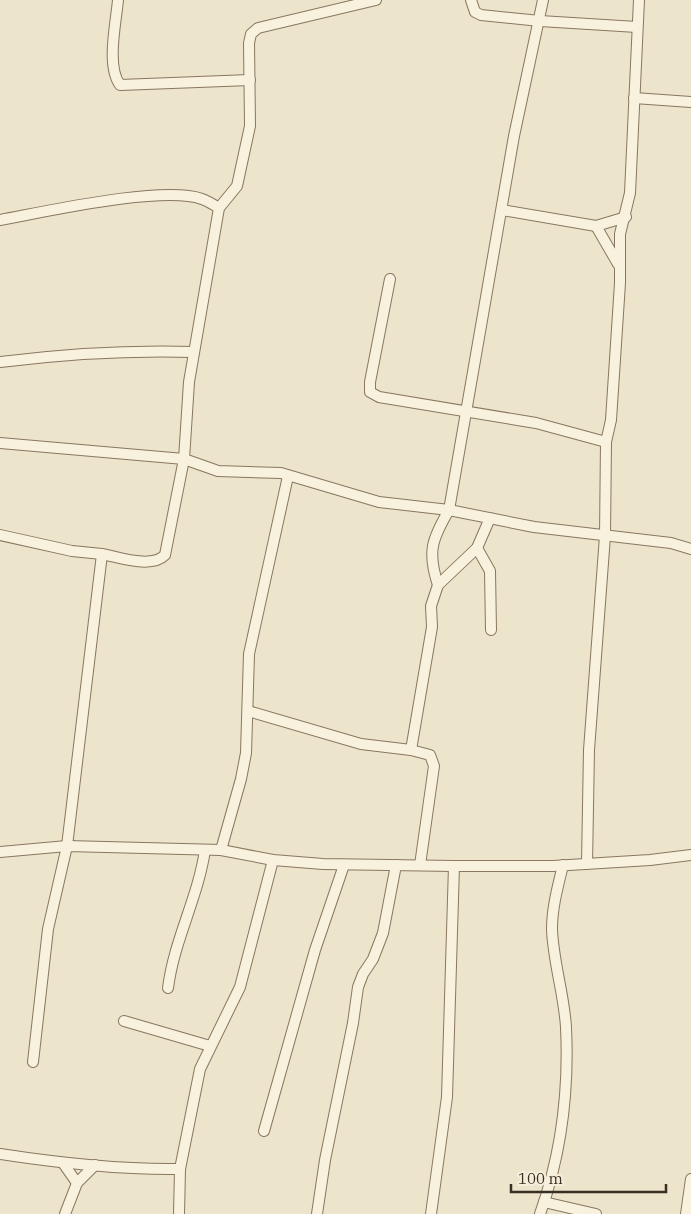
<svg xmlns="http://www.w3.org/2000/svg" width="691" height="1214" font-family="'IBM Plex Serif',serif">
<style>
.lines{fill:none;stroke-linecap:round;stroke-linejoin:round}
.minor-casing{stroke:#897760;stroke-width:12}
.minor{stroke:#f7f1de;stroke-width:10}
</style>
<rect width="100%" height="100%" fill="#ece4cb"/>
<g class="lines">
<defs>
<g id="minor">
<path d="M 118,0 C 116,23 106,66 120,85 L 250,80"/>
<polyline points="471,0 475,12 481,15 540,21 637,27"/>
<polyline points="634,98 691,102"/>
<polyline points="502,210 596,226 626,217"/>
<path d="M 0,220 C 44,212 163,185 202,199 C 208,201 214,205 219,208"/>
<polyline points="596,226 618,264"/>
<polyline points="390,279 370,382 370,392 379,397 536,423 606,442"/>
<path d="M 0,362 C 65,354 129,350 194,352"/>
<polyline points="0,443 184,459 218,471 281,473 379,502 449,510 534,527 671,543 691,549"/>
<polyline points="0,535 72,551 102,554 67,846 48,929 33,1062"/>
<polyline points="477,548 490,571 491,630"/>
<path d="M 102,554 C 119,557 151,569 165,555 L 184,459 L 189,382 L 219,208 L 237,186 L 250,126 L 249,43 L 251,34 L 258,28 L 376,0"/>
<path d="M 438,585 C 427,552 432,539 449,510 L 514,136 L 543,0"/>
<polyline points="248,711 361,744 411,750"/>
<polyline points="221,850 241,779 246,753 249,654 288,476"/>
<polyline points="0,852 67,846 221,850 273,860 323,864 454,866 553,866 650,860 691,855"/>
<polyline points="587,864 589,750 605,536 606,442 611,420 620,283 620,234 630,193 639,0"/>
<polyline points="420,865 434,766 430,755 411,750 432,627 431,606 438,585 477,548 490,518"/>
<path d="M 168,988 C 174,940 198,898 205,850"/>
<polyline points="124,1021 210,1046"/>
<polyline points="264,1131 315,950 344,865"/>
<path d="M 0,1154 C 59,1163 120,1170 180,1169"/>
<polyline points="63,1163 77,1183"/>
<polyline points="544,1202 596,1214"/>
<polyline points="65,1214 77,1183 95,1165"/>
<polyline points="179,1214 180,1169 200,1069 240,987 273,860"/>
<polyline points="317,1214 325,1160 353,1023 358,987 363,974 373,959 383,933 396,865"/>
<polyline points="431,1214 447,1097 454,866"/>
<path d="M 540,1214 C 561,1155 569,1089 566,1027 C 564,994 553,961 552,929 C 552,907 558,886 563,865"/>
<polyline points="686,1214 691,1179"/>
</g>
</defs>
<use href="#minor" class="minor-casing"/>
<use href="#minor" class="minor"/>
</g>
<path d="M511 1184v8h155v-8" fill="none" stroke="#3a2f22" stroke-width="2.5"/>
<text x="518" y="1184" font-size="15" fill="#3a2f22" stroke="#f4eeda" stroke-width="4" paint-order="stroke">100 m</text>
</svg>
